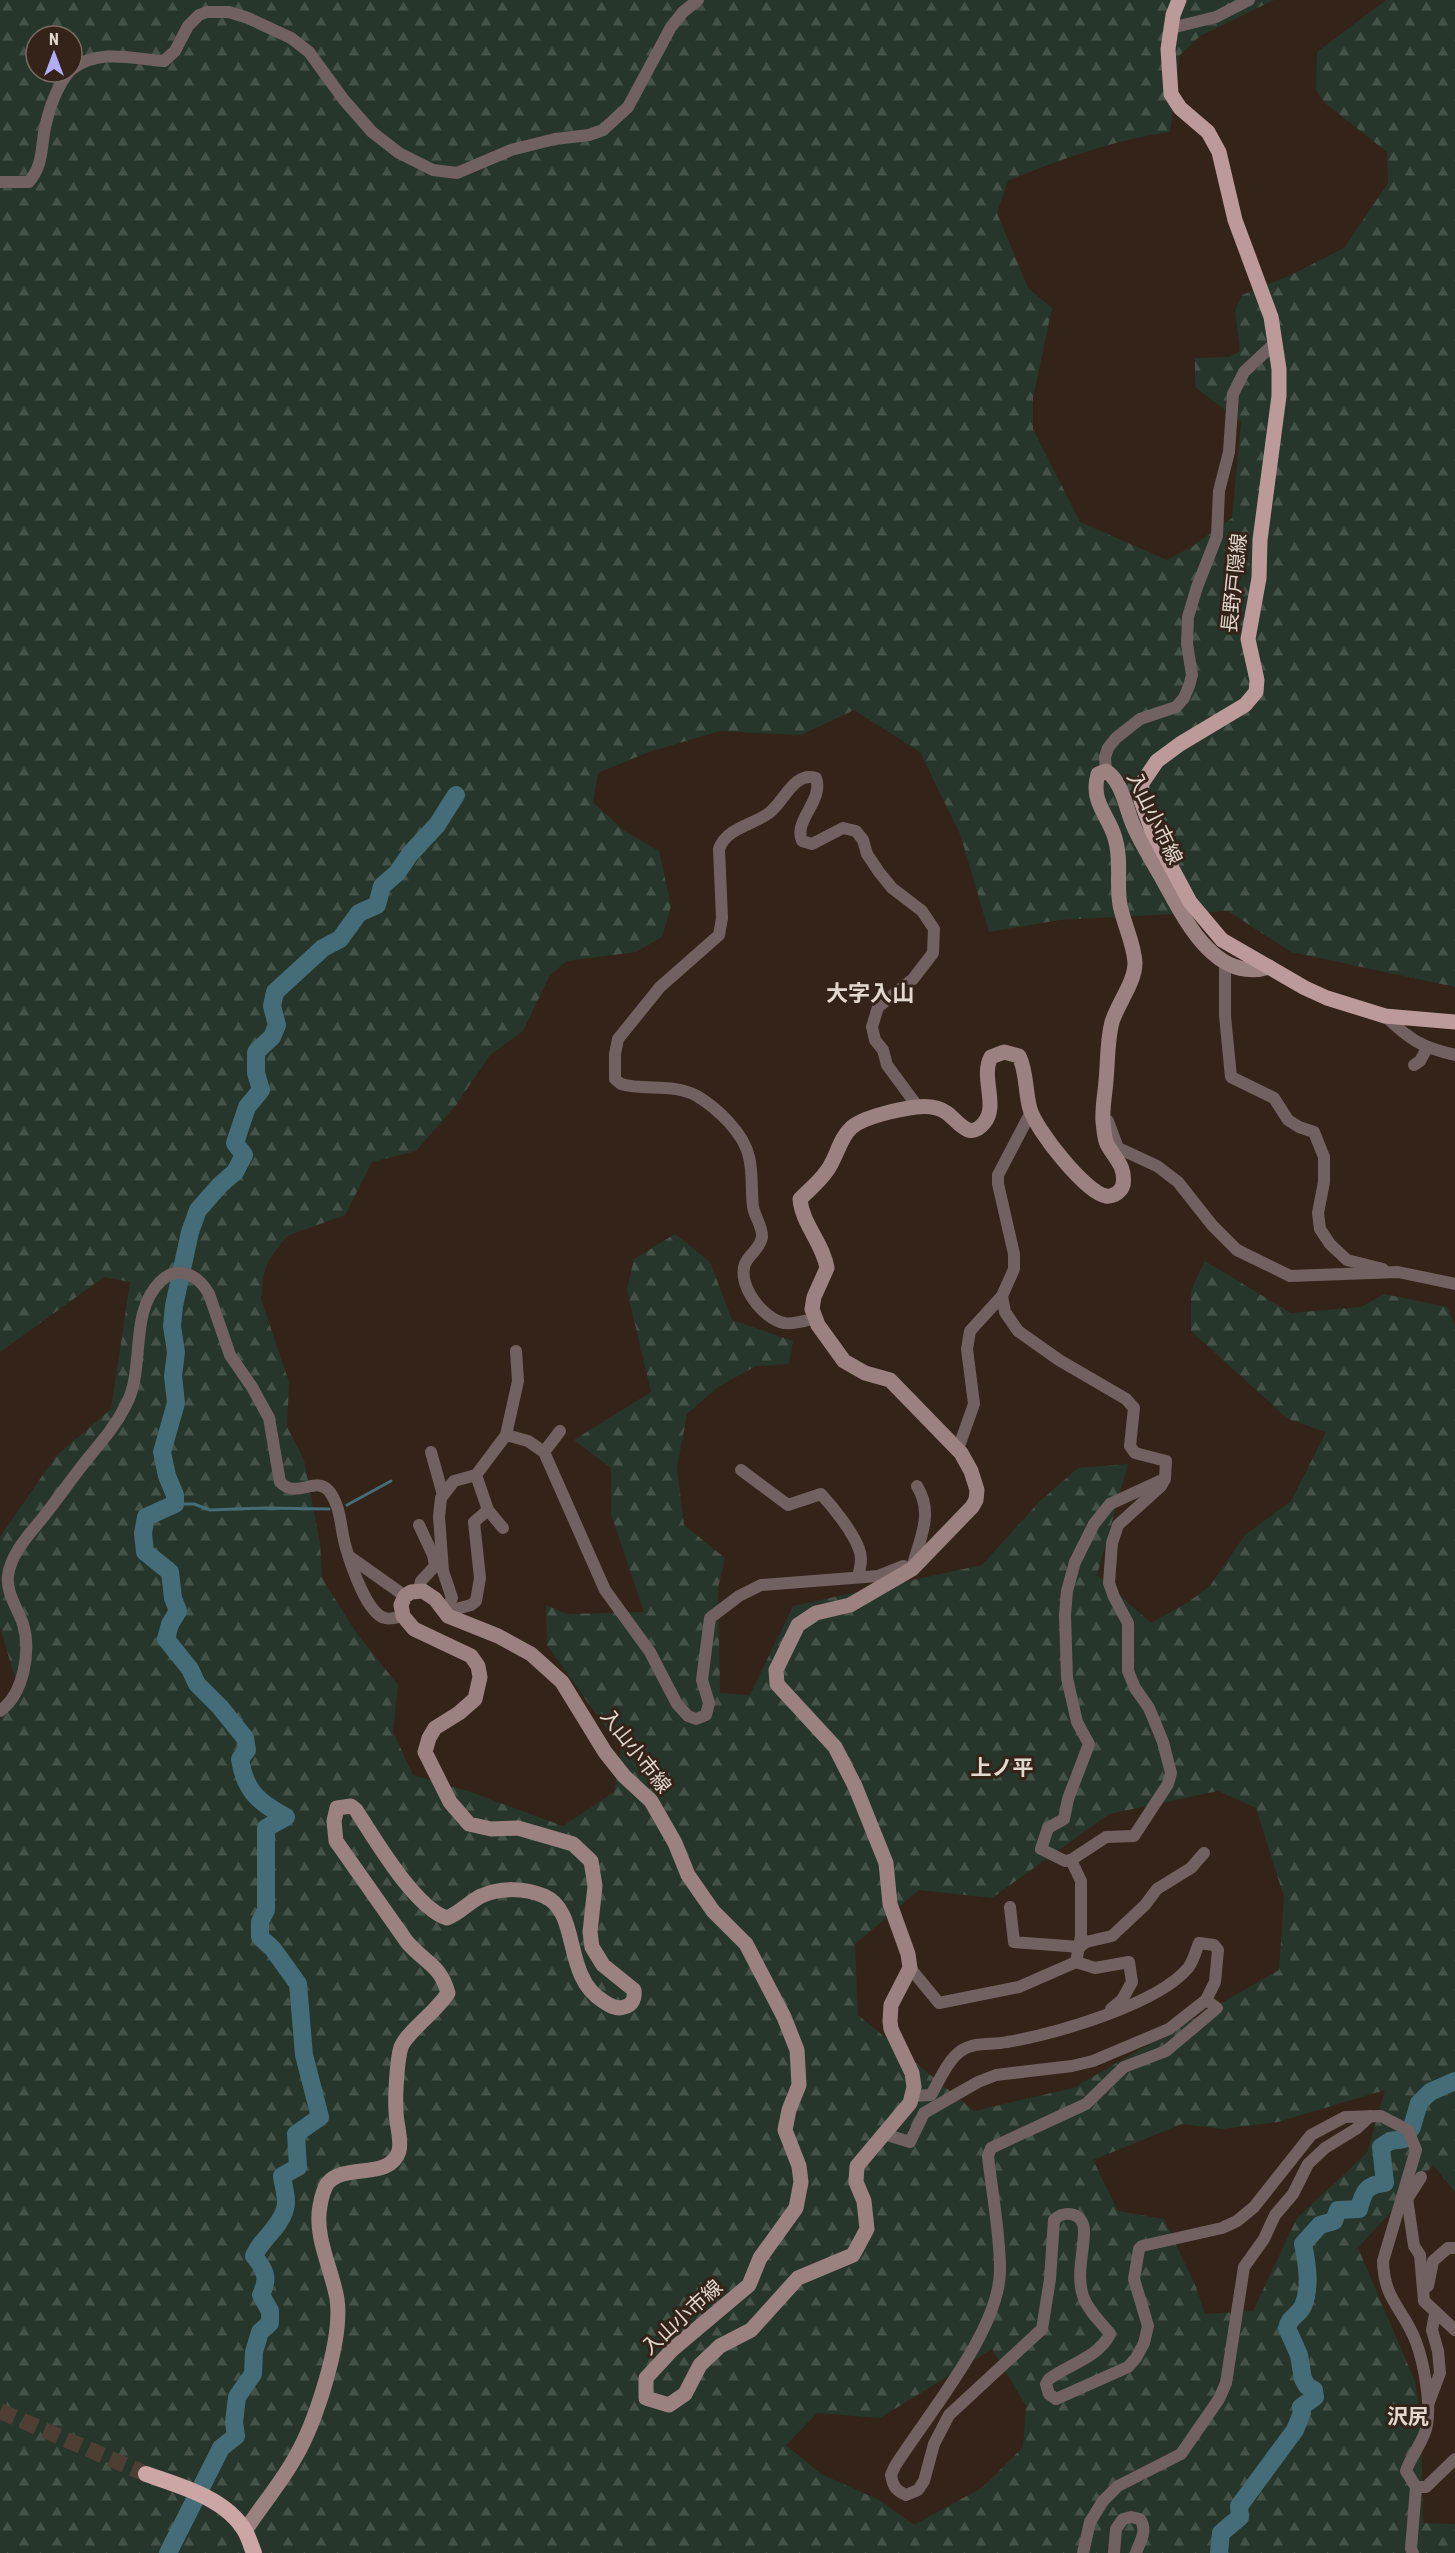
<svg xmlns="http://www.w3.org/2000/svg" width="1455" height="2553" font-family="'Roboto Condensed','Noto Sans JP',sans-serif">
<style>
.forest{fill:url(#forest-firs);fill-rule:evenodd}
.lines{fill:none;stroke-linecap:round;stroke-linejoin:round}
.stream{stroke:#446c79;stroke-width:3}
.river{stroke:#446c79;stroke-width:18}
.trunk-tunnel{stroke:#4e3e34;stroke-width:16;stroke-dasharray:16 8;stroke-linecap:butt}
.minor{stroke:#726161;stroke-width:12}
.secondary{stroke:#9c8181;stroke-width:15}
.primary{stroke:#bd9a9a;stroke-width:15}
.trunk{stroke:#cca5a5;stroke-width:16}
.labels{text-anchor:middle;stroke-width:6;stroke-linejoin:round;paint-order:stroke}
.street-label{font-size:20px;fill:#e3d8d0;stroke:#342318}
.neighbourhood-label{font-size:21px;font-weight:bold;fill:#e3d8d0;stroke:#342318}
.quarter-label{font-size:22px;font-weight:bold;fill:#e3d8d0;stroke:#342318}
</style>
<defs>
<pattern id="forest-firs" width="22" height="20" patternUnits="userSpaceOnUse" patternTransform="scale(1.5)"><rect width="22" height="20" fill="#26362a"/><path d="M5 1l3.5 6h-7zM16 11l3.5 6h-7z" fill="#455248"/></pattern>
</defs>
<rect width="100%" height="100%" fill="#342318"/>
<path class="forest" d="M 0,0 L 1274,0 L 1200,36 L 1180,55 L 1170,132 C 1114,140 1060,159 1008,181 L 997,213 L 1028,288 L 1052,308 L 1033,398 L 1033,429 L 1080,522 L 1167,560 L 1193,546 L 1232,518 L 1241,422 L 1195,387 L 1195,358 L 1229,357 L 1240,351 L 1235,311 L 1242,295 L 1291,275 L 1344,248 L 1388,183 L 1387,152 L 1325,103 L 1316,90 L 1317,52 L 1386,0 L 1455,0 L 1455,987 L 1291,952 L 1228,911 L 1060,920 L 989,932 L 960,834 L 920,752 L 854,710 L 801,735 L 720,731 L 646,753 L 598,773 L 593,802 L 623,830 L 659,851 L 671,906 L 662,937 L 636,952 L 567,961 L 550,975 L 523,1031 L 490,1055 L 456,1105 L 416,1151 L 372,1162 L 345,1215 L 287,1236 L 268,1261 L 263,1277 L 261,1299 L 289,1382 L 287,1427 L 304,1460 L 320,1543 L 322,1578 L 355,1631 L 398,1685 L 393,1732 L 413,1775 L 471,1792 L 563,1826 L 614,1792 L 621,1749 L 547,1645 L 546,1605 L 567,1614 L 644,1612 L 611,1514 L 611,1468 L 574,1440 L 651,1392 L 627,1290 L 634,1259 L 675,1234 L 710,1262 L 732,1320 L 793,1341 L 789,1364 L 756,1366 L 718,1387 L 687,1414 L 677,1468 L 684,1525 L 725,1558 L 718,1588 L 720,1693 L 750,1695 L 793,1606 L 982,1565 L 1040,1501 L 1078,1468 L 1128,1464 L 1097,1575 L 1151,1623 L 1187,1603 L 1210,1586 L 1245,1535 L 1291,1501 L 1326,1432 L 1288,1419 L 1191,1331 L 1191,1290 L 1205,1261 L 1291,1313 L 1361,1307 L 1384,1294 L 1447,1307 L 1455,1325 L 1455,2192 L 1433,2165 L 1358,2248 L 1415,2381 L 1421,2417 L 1423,2523 L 1455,2524 L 1455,2553 L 0,2553 L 0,1721 L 18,1688 L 0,1627 L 0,1537 L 56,1456 L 111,1409 L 130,1282 L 104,1277 L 0,1352 ZM 36,36 L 72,36 L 72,72 L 36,72 ZM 1218,1791 L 1256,1808 L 1284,1897 L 1279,1970 L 1073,2088 L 974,2111 L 858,2015 L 855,1944 L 919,1890 L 992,1898 L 1109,1814 ZM 1385,2090 L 1367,2153 L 1297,2218 L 1253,2311 L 1205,2314 L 1196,2287 L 1164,2219 L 1118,2211 L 1093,2160 L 1182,2124 L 1222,2129 L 1278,2122 ZM 992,2349 L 1026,2406 L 1023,2447 L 983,2487 L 914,2525 L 879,2500 L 821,2474 L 786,2445 L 817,2413 L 880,2418 Z"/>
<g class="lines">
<g class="stream">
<polyline points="175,1504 194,1504 210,1510 266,1508 329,1509"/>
<polyline points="347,1505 391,1481"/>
</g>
<g class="river">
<path d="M 168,2553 L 221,2448 L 236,2436 L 234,2422 L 237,2397 L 253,2374 L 254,2352 L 260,2332 L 270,2323 L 270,2311 L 261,2295 C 269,2278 266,2271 254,2256 C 261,2239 280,2228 285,2209 C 288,2200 283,2185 282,2176 L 298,2167 L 296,2134 L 320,2117 L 304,2055 L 298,1984 L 273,1949 L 260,1937 L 260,1922 L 266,1910 L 266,1828 L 286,1817 C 258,1802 245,1791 240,1759 L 247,1750 L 245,1738 L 220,1707 L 197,1684 L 190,1669 L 166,1639 L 170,1624 L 178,1611 L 173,1598 L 170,1572 L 145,1552 L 143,1533 L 146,1517 L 175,1504 L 175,1495 L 167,1476 L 162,1452 L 176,1403 L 173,1376 L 176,1352 L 172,1326 L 174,1306 L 190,1232 L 198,1210 L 220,1185 L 235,1172 L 244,1155 L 235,1143 L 247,1107 L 261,1090 L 256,1073 L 256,1052 L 272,1037 L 277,1025 L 272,1006 L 275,992 L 323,948 L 340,939 L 359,913 L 377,905 L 382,886 L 397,873 L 410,854 L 437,825 L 456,795"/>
<path d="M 1219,2553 L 1221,2533 L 1240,2517 L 1239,2506 L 1242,2502 L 1295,2430 L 1302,2413 L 1301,2407 L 1315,2397 L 1314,2390 L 1307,2386 L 1303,2379 L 1299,2355 L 1287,2328 C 1289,2317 1299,2315 1303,2306 C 1311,2287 1307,2263 1303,2244 L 1320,2225 L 1334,2221 L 1338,2210 L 1359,2209 C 1363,2192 1367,2184 1385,2183 L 1381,2147 L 1390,2141 L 1404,2139 L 1412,2127 L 1419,2103 L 1430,2092 L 1455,2081"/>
</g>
<polyline class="trunk-tunnel" points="0,2411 146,2474"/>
<g class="minor">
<polyline points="1171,28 1216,17 1249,0"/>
<path d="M 72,69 C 100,48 133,59 164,61 L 175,51 L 188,26 L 199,15 L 207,12 L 229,12 L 248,18 L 291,38 L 309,52 L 344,100 L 372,132 L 399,153 L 433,170 L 457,173 L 511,150 L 555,139 L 589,135 L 603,130 L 628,107 L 671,27 L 683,12 L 698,0"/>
<path d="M 0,182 L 29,182 C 42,166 41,153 44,133 C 48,112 55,89 69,72"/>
<polyline points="1106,771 1105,757 1108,748 1116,738 1140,719 1176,707 1184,698 1189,686 1192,675 1187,644 1188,617 1197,587 1217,536 1219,491 1229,452 1233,394 1244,372 1275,343"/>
<polyline points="1225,961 1225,1016 1231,1077 1274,1098 1288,1120 1299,1127 1314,1132 1324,1157 1324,1182 1318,1213 1320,1229 1330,1244 1347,1260 1383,1269"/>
<path d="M 1385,1016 C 1410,1040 1421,1047 1455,1055"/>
<polyline points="1414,1065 1420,1061 1427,1048"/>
<polyline points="1103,1120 1108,1121 1118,1148 1157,1166 1178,1182 1212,1225 1237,1250 1290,1276 1398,1272 1455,1284"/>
<path d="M 816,1318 C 807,1320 793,1325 784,1323 C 763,1319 737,1285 745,1264 C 749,1254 760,1249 762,1237 C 763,1228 755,1217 753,1207 C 751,1190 753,1173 749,1157 C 744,1133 717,1108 697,1096 C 674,1083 645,1091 621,1084 L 615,1079 L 615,1054 L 618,1039 L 660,987 L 719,935 L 722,918 L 719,849 C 726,828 753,825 769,813 C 784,802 794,771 816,778 C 824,801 793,820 802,841 L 812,844 L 843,828 L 856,831 L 863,840 L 867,854 L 879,872 L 892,888 L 922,911 L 934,929 L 933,953 L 913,979 L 878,1007 L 872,1027 L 875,1040 L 883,1050 L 887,1065 L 918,1107"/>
<polyline points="506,1435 518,1381 516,1351"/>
<polyline points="958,1449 974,1404 967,1349 970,1331 1002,1296 1014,1269 1014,1254 998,1184 998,1175 1031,1112"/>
<polyline points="431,1452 443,1495"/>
<polyline points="544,1452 560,1431"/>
<path d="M 741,1470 L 788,1505 L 821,1494 C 833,1507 853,1532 859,1549 C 863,1558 860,1568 858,1577"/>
<polyline points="488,1510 503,1528"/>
<polyline points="350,1557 405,1596"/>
<polyline points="418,1592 421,1581 435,1566 433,1555 419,1525"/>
<path d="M 445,1612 L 452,1598 L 443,1571 L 439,1517 L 441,1498 L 454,1481 L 476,1475 L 506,1435 L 528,1441 L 544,1452 L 605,1590 L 650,1652 L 677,1704 L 688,1716 L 696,1719 L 706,1715 L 709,1703 L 702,1680 L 710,1618 L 739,1596 L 761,1585 L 878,1576 L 903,1566 L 912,1569 C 918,1541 935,1515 917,1486"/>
<polyline points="445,1612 471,1605 476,1601 480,1578 474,1522 488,1510 476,1475"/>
<path d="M 0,1711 C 24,1694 31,1651 23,1624 C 18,1609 6,1593 8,1576 C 11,1551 33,1531 48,1511 C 62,1493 75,1474 89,1457 C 103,1440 116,1425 126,1405 C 146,1368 128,1312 161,1281 C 179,1264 199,1276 209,1294 L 230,1355 L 252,1387 L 269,1418 L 280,1482 C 297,1500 316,1475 329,1491 C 342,1508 340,1529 346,1548 C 351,1565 367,1614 385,1618 C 390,1620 398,1617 403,1616"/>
<polyline points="1071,1860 1065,1861 1041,1849 1048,1828 1064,1819 1068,1799 1089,1744 1077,1722 1067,1678 1065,1615 1067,1591 1075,1562 1094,1524 1110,1504 1160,1481"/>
<polyline points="1010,1907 1014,1942 1080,1947 1086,1942 1112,1936 1145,1905 1157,1889 1191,1868 1204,1853"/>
<polyline points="1076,1962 1095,1968 1129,1962 1132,1982 1122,2000 1111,2009"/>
<polyline points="910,1968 939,2003 1019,1987 1076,1962 1081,1936 1081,1881 1071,1860 1106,1837 1134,1836 1168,1784 1171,1773 1163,1742 1149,1708 1135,1688 1128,1671 1128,1623 1114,1597 1109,1583 1112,1543 1118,1525 1161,1486 1165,1479 1166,1461 1135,1453 1130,1446 1134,1408 1126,1399 1059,1360 1018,1331 1005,1312 1002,1296"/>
<path d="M 1206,2000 L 1217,2008 L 1166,2051 L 1124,2067 L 1086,2104 L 991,2148 L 988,2156 C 992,2194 1000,2232 1000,2270 C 1000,2330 927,2415 895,2466 L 891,2475 C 893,2486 895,2490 906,2495 L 918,2490 L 924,2481 L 934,2444 L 949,2415 L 1042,2329 L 1050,2279 L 1054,2220 C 1065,2209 1084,2213 1084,2231 C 1084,2252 1076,2274 1083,2296 C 1088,2311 1101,2322 1110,2334 C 1098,2358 1069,2364 1049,2379 L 1046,2384 L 1049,2394 L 1056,2399 L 1128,2367 L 1136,2358 L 1144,2343 L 1148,2326 L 1134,2279 L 1139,2249 L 1142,2246 L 1222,2228 L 1237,2221 L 1254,2207 L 1311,2135 L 1345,2117 L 1381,2116 L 1408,2130 L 1416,2150 L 1383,2261 C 1384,2301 1404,2309 1416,2342 C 1424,2363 1431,2403 1427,2425 C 1425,2440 1411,2455 1406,2471 L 1416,2487 L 1411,2549 L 1413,2553"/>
<path d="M 884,2134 L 910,2142 L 924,2113 L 978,2082 L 996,2075 L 1072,2066 L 1093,2061 L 1169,2029 L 1206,2000 L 1215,1982 L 1218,1950 L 1214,1945 L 1199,1943 C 1196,1951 1193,1962 1188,1968 C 1157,2005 1054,2034 1007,2042 C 988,2046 970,2040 955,2056 C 945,2066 938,2083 931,2095 L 912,2096"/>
<polyline points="1407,2198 1414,2246 1420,2255 1424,2301 1455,2330"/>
<polyline points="1404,2204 1421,2177"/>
<polyline points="1428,2286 1433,2261 1448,2248 1455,2248"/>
<polyline points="1428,2405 1440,2373 1438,2351 1432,2330 1435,2314"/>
<polyline points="1416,2487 1426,2487 1455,2459"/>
<polyline points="1083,2553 1090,2522 1103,2501 1118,2486 1181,2454 1219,2399 1226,2383 1244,2267 1264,2239 1275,2215 1293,2194 1308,2164 1325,2148 1356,2129 1370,2116"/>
<path d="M 1114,2553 L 1116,2529 L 1123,2519 L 1131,2517 L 1140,2519 C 1148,2531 1140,2541 1136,2553"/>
</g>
<path class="secondary" d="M 245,2531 C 261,2506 282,2482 296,2456 C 316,2421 343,2339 337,2299 C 332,2269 314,2237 320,2206 C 321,2200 324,2189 327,2184 C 343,2162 390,2181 399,2151 C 402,2140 396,2123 396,2111 C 395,2097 397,2060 401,2047 C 407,2032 436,2012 448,1993 C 440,1964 425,1963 407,1942 L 336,1841 L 334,1821 L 337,1808 L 351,1806 L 356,1810 C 374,1838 415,1908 447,1918 C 460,1913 469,1902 481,1896 C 500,1887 525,1888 544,1896 C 581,1912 562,1976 603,2001 C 609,2005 616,2010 624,2007 C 633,2005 635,1998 634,1990 L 603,1965 L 592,1947 L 590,1932 L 595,1886 L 591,1861 L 573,1844 L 518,1828 L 491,1829 L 469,1824 L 450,1802 L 425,1752 L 429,1738 L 435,1728 L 459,1713 L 475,1699 L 480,1677 L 478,1666 L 471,1656 L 414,1629 L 403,1616 L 401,1605 L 405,1596 L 411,1592 L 423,1591 L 435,1599 L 448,1616 L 498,1636 L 531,1654 L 562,1682 L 605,1752 L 624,1776 L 651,1801 L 675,1843 L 688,1875 L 713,1911 L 746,1944 L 784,2017 L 797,2050 L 799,2085 L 789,2110 L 785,2130 L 799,2166 L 801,2182 L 796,2208 L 760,2258 L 749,2285 L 673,2349 L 646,2378 L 646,2398 L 669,2405 L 685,2394 L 700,2365 L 720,2346 L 751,2330 L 798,2278 L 853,2255 L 867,2229 L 864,2201 L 856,2182 L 857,2166 L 910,2103 L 914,2087 L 912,2073 L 891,2029 L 890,2021 L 891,2005 L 910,1968 L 908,1954 L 890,1904 L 886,1863 L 855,1786 L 835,1747 L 777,1684 L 776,1670 L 798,1625 L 816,1613 L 850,1605 L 912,1569 L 972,1507 L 976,1500 L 977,1490 L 971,1471 L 961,1453 L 890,1380 L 865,1373 L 844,1361 L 818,1325 L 812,1309 L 814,1297 L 827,1268 C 823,1243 802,1224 800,1199 C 809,1190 819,1182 826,1172 C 836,1160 839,1139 851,1128 C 862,1117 900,1109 916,1107 C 926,1106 939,1107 947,1113 C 959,1122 969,1141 984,1123 C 999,1106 980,1077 991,1057 L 1004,1052 L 1019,1056 C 1027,1072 1025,1092 1030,1109 C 1036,1130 1086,1193 1106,1196 C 1113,1197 1121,1192 1123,1185 C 1126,1166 1115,1159 1107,1144 C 1104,1138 1104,1128 1103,1122 C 1102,1108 1105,1094 1106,1081 C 1108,1061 1107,1041 1112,1022 C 1118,1003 1135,982 1135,963 C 1134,943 1124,925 1120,905 C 1116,883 1122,860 1115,838 C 1108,814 1090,802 1098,774 L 1106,771 C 1123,782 1126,810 1134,827 C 1142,845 1153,862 1163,880 C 1184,918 1215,984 1269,967"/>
<polyline class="primary" points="1179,0 1173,15 1168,49 1171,94 1180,108 1208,132 1219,152 1235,220 1271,317 1279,369 1279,396 1260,540 1259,578 1248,639 1257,680 1256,692 1245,705 1180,744 1157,761 1142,783 1141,801 1152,831 1190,902 1222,940 1305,988 1327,998 1385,1016 1455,1022"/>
<path class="trunk" d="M 146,2474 C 180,2486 226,2498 245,2531 C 249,2538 251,2546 254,2553"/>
</g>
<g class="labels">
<g class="street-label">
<text transform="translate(1234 583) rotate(-84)" y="7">長野戸隠線</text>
<text transform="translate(1155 818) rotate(64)" y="7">入山小市線</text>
<text transform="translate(636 1751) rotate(52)" y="7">入山小市線</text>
<text transform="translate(682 2317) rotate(-42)" y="7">入山小市線</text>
</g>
<g class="neighbourhood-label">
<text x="1002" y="1775">上ノ平</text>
<text x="1408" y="2424">沢尻</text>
</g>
<g class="quarter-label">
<text x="870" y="1001">大字入山</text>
</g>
</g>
<g transform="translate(54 54)"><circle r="28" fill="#342318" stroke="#7a6b62" stroke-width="1.5"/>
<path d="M0-4.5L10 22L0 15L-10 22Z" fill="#b3adf9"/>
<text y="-9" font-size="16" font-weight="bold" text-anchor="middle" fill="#e3d8d0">N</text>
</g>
</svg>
